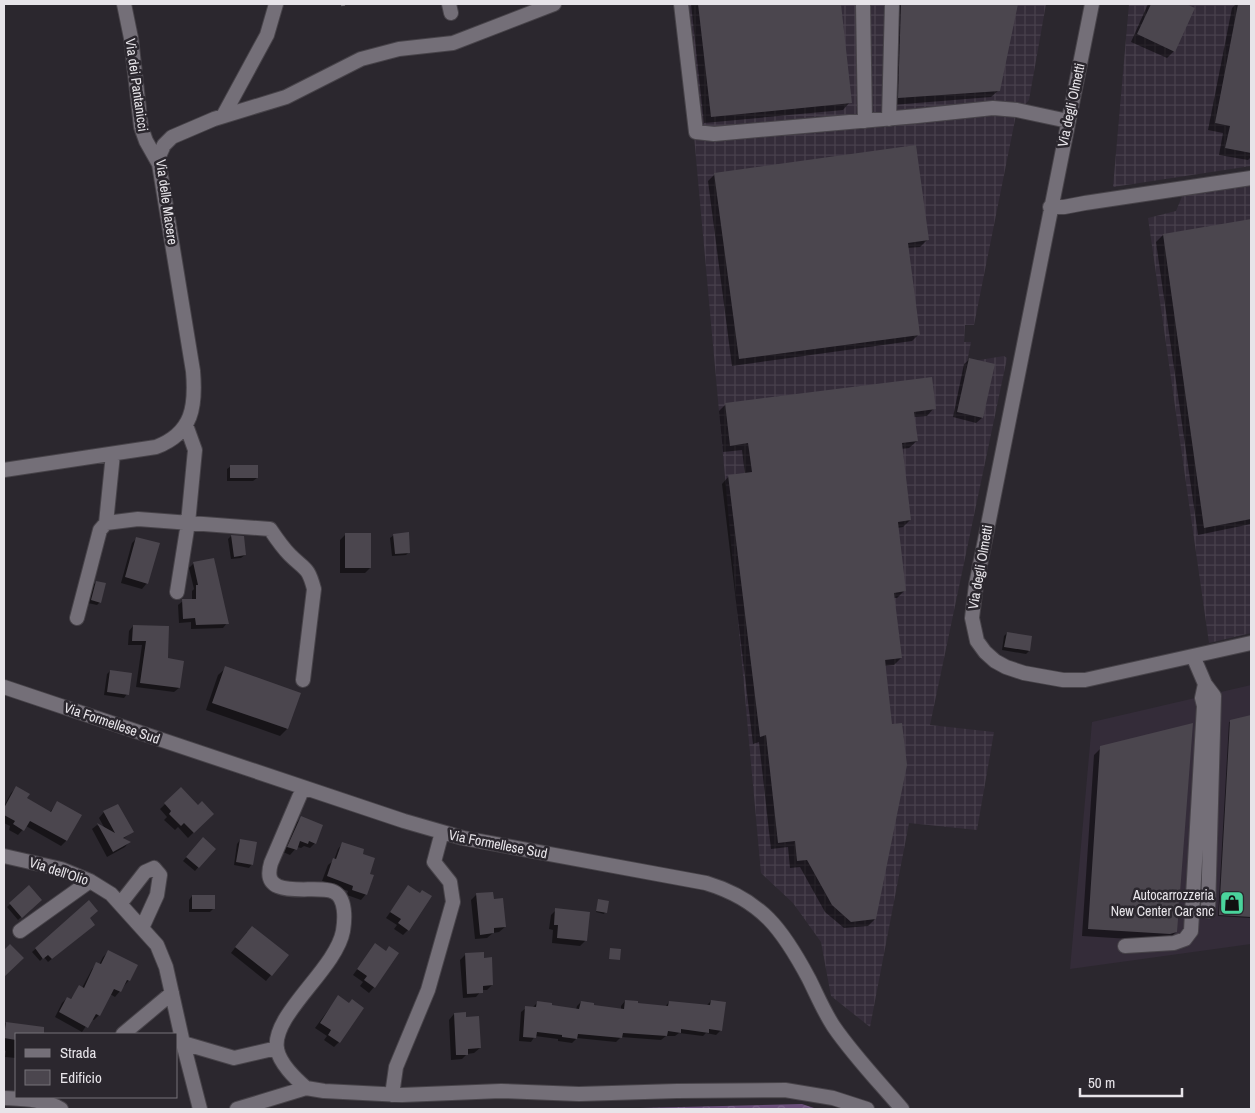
<svg xmlns="http://www.w3.org/2000/svg" width="1255" height="1113" font-family="'Archivo Narrow',sans-serif">
  <defs>
    <pattern id="industrial-grid" width="8" height="8" patternUnits="userSpaceOnUse" patternTransform="scale(1.25)"><rect width="8" height="8" fill="#342c39"/><path d="M0 4h8M4 0v8" fill="none" stroke="#48404c"/></pattern>
    <pattern id="forest-crowns" width="20" height="18" patternUnits="userSpaceOnUse" patternTransform="scale(1.25)"><rect width="20" height="18" fill="#6a4e7a"/><path d="M2 6a3 3 0 1 1 6 0M12 15a3 3 0 1 1 6 0" fill="none" stroke="#7f678d"/></pattern>
  </defs>
  <rect width="100%" height="100%" fill="#2b272e"/>
  <path fill="#342c39" d="M1251 685V944L1070 969 1092 722Z"/>
  <path fill="url(#industrial-grid)" d="M682 4H1046L1029 100 1016 115 974 325H965L964 342H971L967 362 1004 356 1007 358 930 725 994 732 977 830 909 823 870 1027 831 996 821 942 793 903 761 873Z
    M1129 4H1251V166L1113 187Z
    M1251 184V633L1209 643 1148 218 1176 211 1183 194Z"/>
  <path fill="url(#forest-crowns)" d="M802 1104 817 1109H637L640 1108Z"/>
  <path fill="#0007" d="M691 4H840L850 102 843 110 704 123Z
    M896 4H1017L999 90 991 97 892 105Z
    M1148 4H1187L1174 51 1167 58 1131 42Z
    M1236 4H1251V157L1248 160 1219 155 1223 133 1208 130 1232 8Z
    M715 174 927 240 920 247 907 248 919 334 912 341 732 366 708 181Z
    M1251 220V524L1198 535 1156 242 1163 235Z
    M970 359 982 418 976 423 953 417 964 364Z
    M726 404 934 408 927 416 914 417 917 441 909 448 901 449 910 520 903 527 897 528 904 591 897 598H894L901 658 894 665 884 666 875 919 868 926 844 928 825 912 800 867 790 868 788 847 771 849 759 742 753 744 722 484 729 476 745 475 742 450 723 452 719 411Z
    M231 466 257 478 253 481H227V469Z
    M345 535 370 568 365 573H340V540Z
    M394 535 409 552 406 555 392 556 390 538Z
    M231 536 245 555 241 558 231 559 228 539Z
    M137 538 147 583 142 589 121 583 132 543Z
    M194 563 227 623 223 628 191 629V622L179 623 178 605 183 601 192 600V591L194 589 189 568Z
    M96 582 100 602 97 605 88 603 93 585Z
    M133 626 166 660 179 688 174 692 136 687 142 645H128L129 631Z
    M1007 633 1029 651 1026 654 1002 650 1004 636Z
    M226 668 287 729 280 736 206 710 218 675Z
    M110 671 127 694 124 698 104 695 107 674Z
    M1251 716V918L1218 916 1229 722Z
    M1101 748 1176 932 1169 939 1162 941 1082 936 1094 755Z
    M16 788 26 799 50 812 57 803 80 815 66 841 61 846 26 826 18 835 9 830 10 826 4 823V806L11 793Z
    M181 789 198 807 212 814 188 838 178 827 175 830 164 820 167 817 160 809Z
    M104 812 132 832 123 839 129 842 125 847 107 857 92 829 97 825 105 829 99 818Z
    M301 818 315 843 310 848 304 846 301 848 297 847 290 855 283 852 296 823Z
    M240 840 252 864 249 868 234 865 237 844Z
    M200 842 214 849 195 871 183 861Z
    M343 843 361 854 368 875 366 894 361 900 347 895 348 891 322 881 328 865 334 860 338 849Z
    M29 887 40 900 18 920 7 907Z
    M408 887V930L403 935 394 929 397 925 386 918Z
    M476 895 493 900 505 927 499 932 493 933 487 938 475 939 471 900Z
    M192 896 214 908 210 912H189V900Z
    M599 900 605 912 604 914 596 912Z
    M88 902V919L90 928 48 962 44 957 40 961 32 952Z
    M556 910 586 940 580 946 552 943 553 930 549 929 551 915Z
    M247 932 287 955 266 981 231 953Z
    M375 945 374 987 369 993 360 986 363 982 353 975Z
    M108 952 129 980 115 997 110 994 99 1015 94 1020 91 1019 82 1032 55 1017 62 1003 67 998 70 1000 79 987 82 988 92 969 97 964 99 965 103 957Z
    M466 954 483 959 492 985 487 990H482L476 997 463 998 460 960Z
    M338 997 349 1004 339 1042 334 1047 324 1040 327 1036 315 1028Z
    M625 1001 637 1004 665 1007 669 1002 706 1006 711 1001 721 1030 716 1035 706 1033 703 1036 679 1033 675 1036H666L661 1040 621 1037 616 1042 577 1038 572 1043 558 1041V1039L535 1036 531 1042 519 1041 521 1012 526 1008 533 1007 537 1003 576 1010 577 1006 581 1002 593 1006 621 1009V1006Z
    M454 1014 465 1018 480 1048 474 1053 467 1054 462 1059 451 1060 449 1020Z
    M4 1023 26 1026 25 1034H16V1058L5 1057 6 1051 4 1050Z"/>
  <path fill="#4b464e" d="M698 4H841L852 103 711 117Z
    M901 4H1018L1000 91 898 98Z
    M1151 4H1186L1195 8 1175 52 1137 34Z
    M1238 4H1251V153L1225 148 1230 126 1215 123Z
    M916 145 929 240 908 243 920 335 739 359 714 173Z
    M1251 219V519L1204 528 1163 234Z
    M969 358 995 364 983 418 957 412Z
    M932 377 936 409 914 412 918 441 902 443 911 520 898 522 906 591 894 593 902 658 885 660 892 724 902 723 907 765 876 919 851 922 832 905 807 860 797 861 795 841 778 843 766 735 760 737 728 475 752 472 748 443 730 446 725 403Z
    M230 465H258V478H230Z
    M409 532 410 553 395 554 393 534Z
    M345 533H371V568H345Z
    M231 535 244 536 246 555 234 557Z
    M136 537 160 543 148 584 125 577Z
    M214 558 229 624 196 625 195 618 183 619 182 599H196V585H198L193 562Z
    M96 581 106 583 101 603 91 600Z
    M133 625 169 626 168 658 184 661 180 688 140 683 146 641H132Z
    M1007 632 1032 636 1030 651 1004 647Z
    M225 666 301 693 288 729 212 703Z
    M110 670 132 673 129 695 107 692Z
    M1251 715V917L1219 915 1230 720Z
    M1193 723 1177 932 1170 934 1088 929 1100 746Z
    M16 786 30 794 27 798 51 812 57 801 82 815 67 841 30 821 24 831 13 824 15 821 4 815V808Z
    M181 787 198 805 202 801 214 814 194 833 184 823 181 826 169 814 171 811 164 803Z
    M118 804 134 832 123 838 131 842 113 852 97 823 115 833 103 811Z
    M301 816 323 825 316 844 309 841 308 844 300 841 297 850 287 847Z
    M203 837 216 849 199 868 186 857Z
    M240 839 257 842 253 865 236 862Z
    M342 842 364 849 363 854 375 858 370 874 374 875 367 895 352 890 353 886 327 876 333 858 336 859Z
    M29 885 42 900 22 918 9 903Z
    M408 885 420 893 422 890 432 896 409 931 398 923 401 919 390 912Z
    M493 892 494 899 503 898 506 927 494 928V933L480 935 476 893Z
    M192 895H215V909H192Z
    M598 899 609 901 607 913 596 911Z
    M89 900 98 911 90 918 95 925 52 959 48 955 43 959 35 948Z
    M555 908 590 912 587 941 557 938 558 925H554Z
    M252 926 289 955 272 976 235 947Z
    M375 943 386 951 389 946 399 953 375 988 364 980 367 976 357 969Z
    M10 944 24 958 4 977V950Z
    M610 948 621 949 620 960 609 959Z
    M108 950 138 965 130 981 127 980 121 992 114 989 100 1016 96 1014 88 1028 59 1012 67 997 71 999 79 985 84 988 96 962 101 964Z
    M484 952V958L492 957 493 985 483 986V993L467 994 465 953Z
    M338 995 349 1003 352 999 364 1008 340 1043 328 1035 331 1030 320 1023Z
    M625 1000 638 1001V1003L668 1006 669 1001 710 1005 711 1000 726 1002 722 1031 709 1029V1033L681 1029V1033L668 1031 667 1036 623 1033 622 1038 578 1034 577 1039 562 1037V1035L537 1032 536 1038 523 1037 525 1006 536 1007 537 1001 552 1003V1005L579 1009 581 1001 594 1003V1005L624 1009Z
    M466 1012V1017L479 1016 481 1048 468 1049V1055H456L454 1013Z
    M6 1022 44 1027V1034H16V1040L4 1038Z"/>
  <g fill="none" stroke-linecap="round" stroke-linejoin="round">
    <defs>
      <path id="minor" d="M124 4 131 38 141 127 146 141 159 164
        M449 4 451 13
        M681 4 696 132 714 134 917 116 993 108 1017 110 1068 121
        M863 4 865 121
        M1092 4 976 585 972 618 977 641 985 652 995 661 1006 667 1024 673 1063 680H1085L1251 643
        M223 116 267 35 276 4
        M889 119 892 4
        M1050 207H1064L1085 203 1251 178
        M4 470 156 447C193 433 196 406 193 371L159 164V156L164 145 172 137 214 119 286 97 361 59 399 49 453 43 554 4
        M106 523 138 519 270 529C276 538 282 547 290 555 305 570 308 566 314 589L303 680
        M177 592 188 523 195 450 186 425
        M77 618 100 530 106 523 113 454
        M1205 684 1214 696 1208 911
        M4 687 404 821 463 838 706 883C762 900 783 930 809 979 817 995 824 1012 834 1027 854 1056 879 1082 902 1109
        M303 788 271 863C259 903 316 883 334 892 346 898 345 919 343 931 336 969 271 1015 277 1049 280 1064 295 1078 306 1088
        M4 856 61 869 90 881 111 894 157 945 166 967 183 1043 234 1058 277 1048
        M120 904 145 872 154 868 160 875 157 895 142 928
        M20 931 90 881
        M1125 946 1174 943 1185 939 1191 931 1204 706 1202 698 1205 684 1193 656
        M123 1034 172 993
        M183 1043 200 1109
        M392 1095 396 1067 428 990 453 902 450 882 434 862 442 832
        M4 1098C24 1099 43 1099 61 1109
        M237 1109 306 1088 324 1091 402 1095 501 1091 579 1094 677 1091 785 1090 833 1098 867 1109"/>
    </defs>
    <use href="#minor" stroke="#474349" stroke-width="16"/>
    <path stroke="#67646a" stroke-width="2.5" stroke-dasharray="4 4" stroke-linecap="butt" d="M341 5 348 4"/>
    <use href="#minor" stroke="#746f78" stroke-width="14"/>
  </g>
  <defs>
    <symbol id="shop-square" viewBox="-11 -11 22 22"><rect x="-9" y="-9" width="18" height="18" rx="4" fill="#4ad49c" stroke="#2b272e"/><path d="M-5-2.5h2.3a2.7 3.5 0 0 1 5.4 0H5L5.5 6h-11ZM-1.5-2.5h3a1.5 2.3 0 0 0-3 0Z" fill="#111"/></symbol>
  </defs>
  <g fill-rule="evenodd">
    <use href="#shop-square" x="1218" y="889" width="28" height="28"/>
  </g>
  <g text-anchor="middle" stroke-width="5" stroke-linejoin="round" paint-order="stroke">
    <g font-size="14" fill="#e7e4e9" stroke="#2b272e">
      <text transform="translate(137 85) rotate(82)" y="5">Via dei Pantanicci</text>
      <text transform="translate(1071 105) rotate(-78)" y="5">Via degli Olmetti</text>
      <text transform="translate(167 202) rotate(82)" y="5">Via delle Macere</text>
      <text transform="translate(980 567) rotate(-80)" y="5">Via degli Olmetti</text>
      <text transform="translate(112 723) rotate(19)" y="5">Via Formellese Sud</text>
      <text transform="translate(498 844) rotate(11)" y="5">Via Formellese Sud</text>
      <text transform="translate(59 871) rotate(18)" y="5">Via dell'Olio</text>
    </g>
    <g font-size="14" fill="#e7e4e9" stroke="#2b272e" text-anchor="end">
      <text x="1214" y="900">Autocarrozzeria<tspan x="1214" dy="16">New Center Car snc</tspan></text>
    </g>
  </g>
  <rect width="1255" height="1113" fill="none" stroke="#e7e4e9" stroke-width="10"/>
  <rect x="15" y="1033" width="162" height="65" fill="#2b272e" stroke="#767379"/>
  <rect x="25" y="1049" width="25" height="8" fill="#746f78" stroke="#767379"/>
  <text x="60" y="1058" font-size="15" fill="#e7e4e9">Strada</text>
  <rect x="25" y="1070" width="25" height="15" fill="#4b464e" stroke="#767379"/>
  <text x="60" y="1083" font-size="15" fill="#e7e4e9">Edificio</text>
  <path d="M1080 1088v8h102v-8" fill="none" stroke="#e7e4e9" stroke-width="2.5"/>
  <text x="1088" y="1088" font-size="15" fill="#e7e4e9" stroke="#2b272e" stroke-width="4" paint-order="stroke">50 m</text>
</svg>
